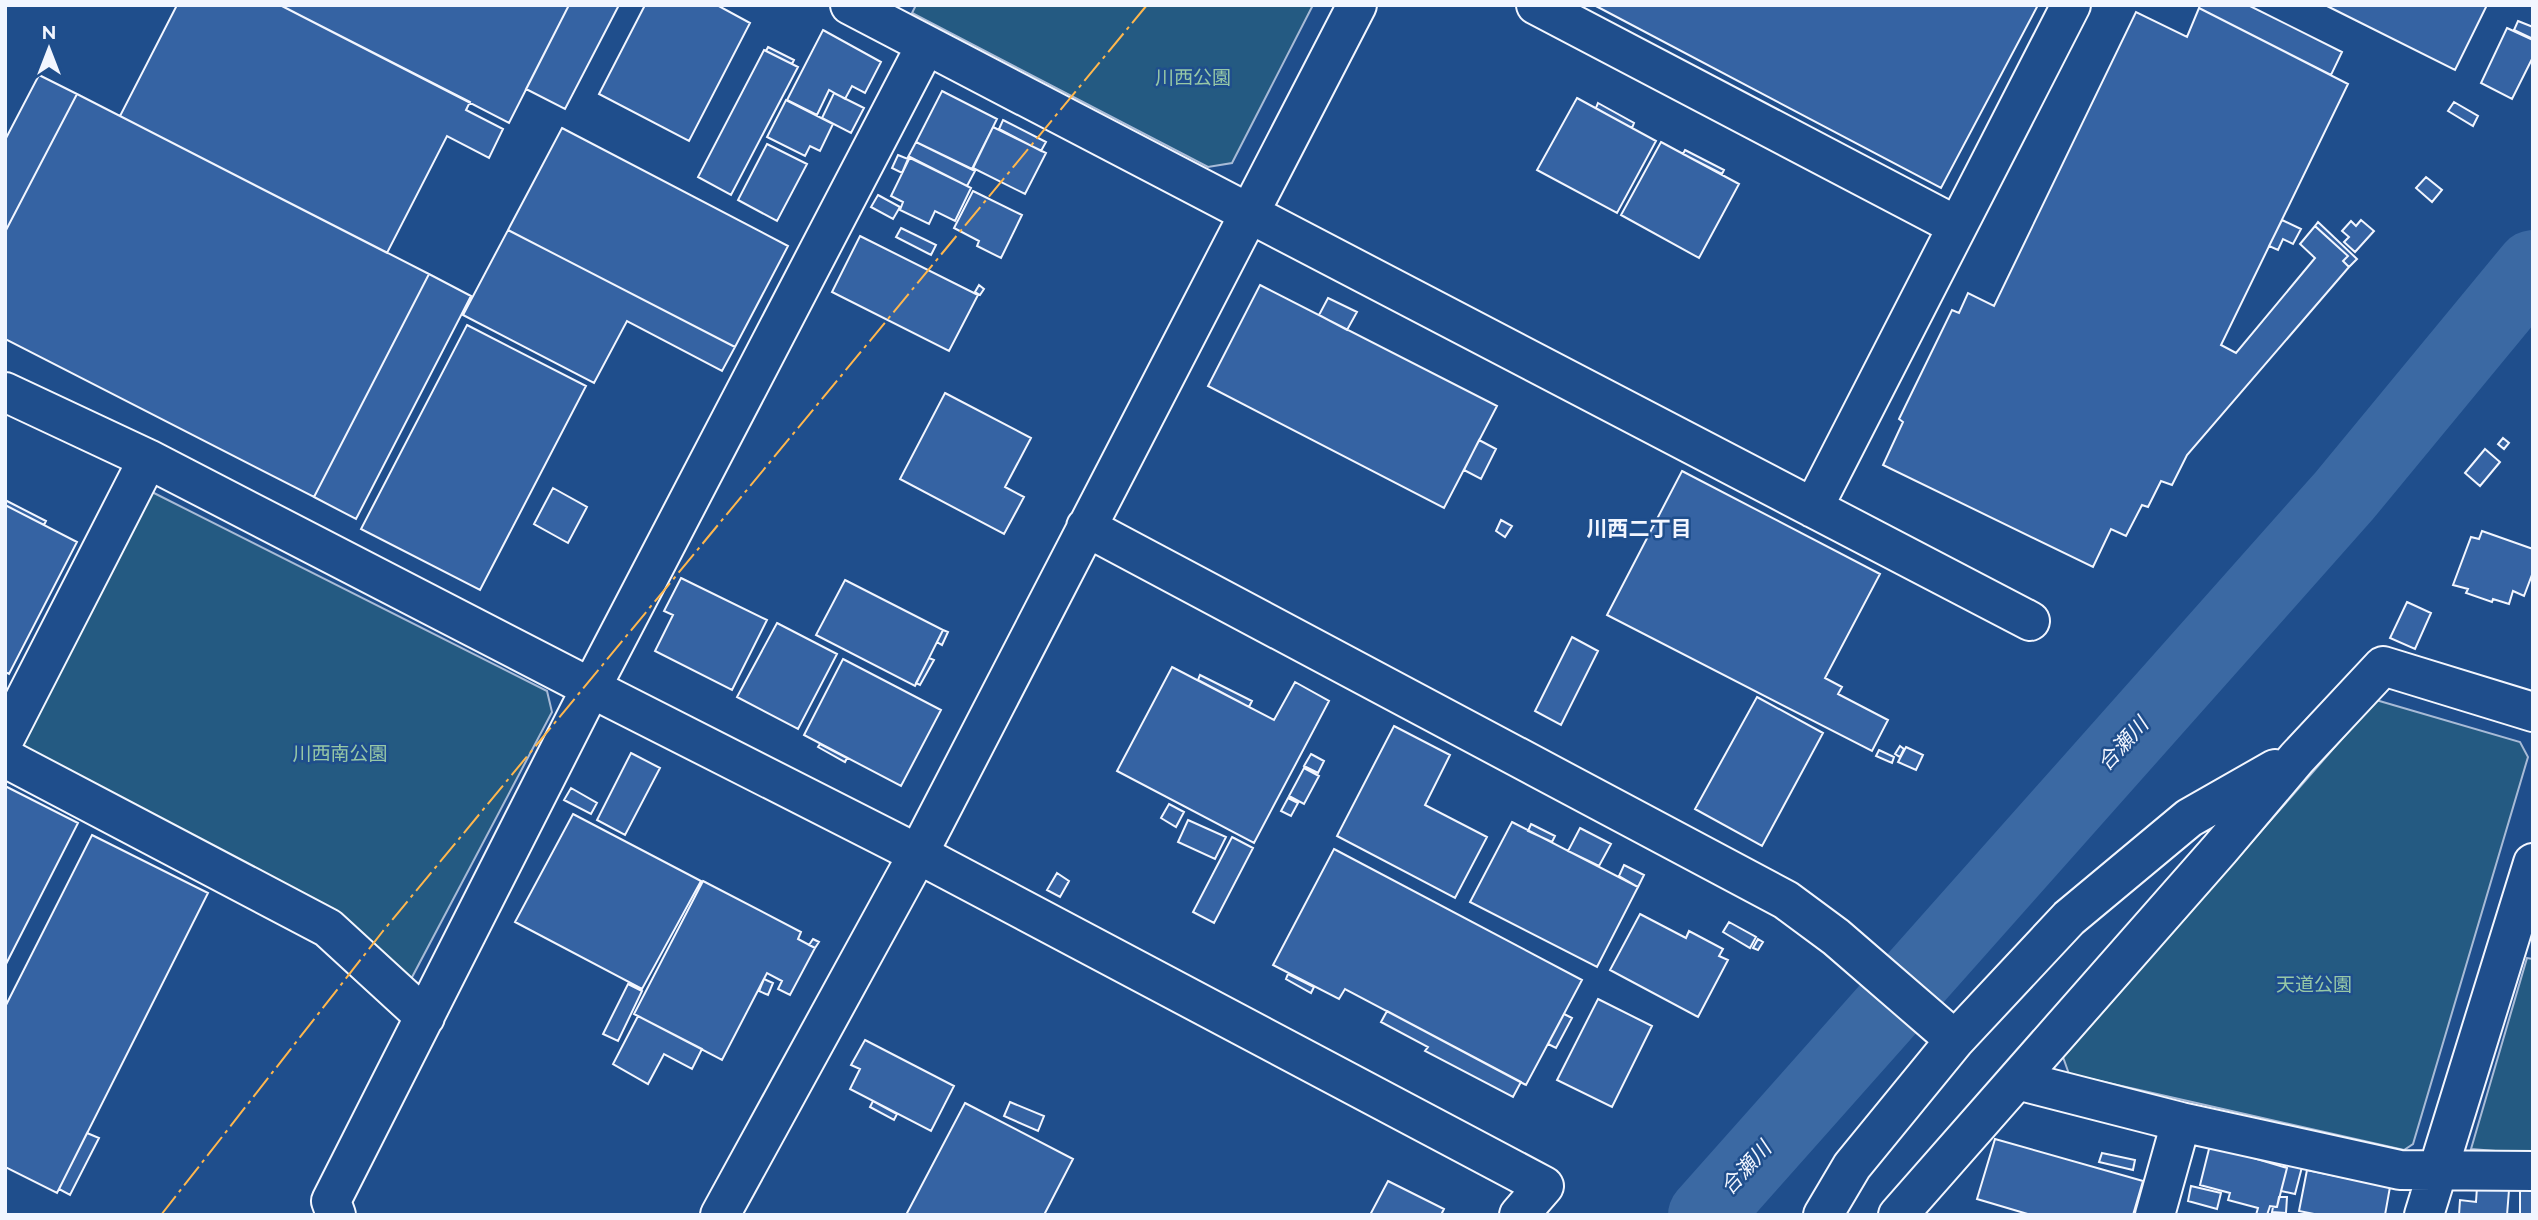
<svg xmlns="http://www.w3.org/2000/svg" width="2538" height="1220" font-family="Raleway,'Noto Sans JP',sans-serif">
  <rect width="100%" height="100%" fill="#1f4e8c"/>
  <path fill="#245a82" stroke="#a8bbd7" stroke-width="2" d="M916 5H1313L1232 163 1208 167 912 13Z
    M148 490 547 691 552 712 410 981 25 757 18 739Z
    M2376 700 2520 742 2528 757 2413 1144 2404 1150 2069 1074 2063 1057Z
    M2527 958 2533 959V1154L2471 1149Z"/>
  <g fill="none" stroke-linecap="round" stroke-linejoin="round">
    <path stroke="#3b69a3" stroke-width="74" d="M1705 1215 2344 496 2533 267"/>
  </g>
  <path fill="#3563a3" stroke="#f2f6ff" stroke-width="2" d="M177 5H280L470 102 466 110 503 129 489 158 447 136 387 253 120 116Z
    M280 5H569L509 123Z
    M569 5H619L565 109 526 89Z
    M645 5H717L750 23 689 141 599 94Z
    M1594 5H2038L1941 188Z
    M2201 5H2248L2342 52 2331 75 2199 8Z
    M2325 5H2487L2455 70Z
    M2199 8 2348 84 2221 345 2236 353 2315 258 2300 244 2315 226 2348 256 2343 261 2349 267 2187 455 2172 485 2161 481 2148 507 2142 505 2126 536 2111 529 2093 567 1883 465 1903 422 1899 419 1952 310 1959 313 1968 293 1994 306 2136 12 2187 37Z
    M2518 21 2533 27V39L2514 30Z
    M2507 28 2533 40V57L2512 99 2481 83Z
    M823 30 881 62 865 93 852 86 845 99 829 90 817 115 787 100Z
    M768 47 794 60 792 64 766 51Z
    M764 50 798 67 731 195 698 177Z
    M39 75 77 94 5 232V140Z
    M942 91 997 119 972 169 916 142Z
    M834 93 864 108 851 133 822 118Z
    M77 94 429 274 314 497 5 339V232Z
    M1577 98 1656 141 1617 213 1537 170Z
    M786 100 833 124 820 151 810 146 805 156 767 137Z
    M2454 102 2478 116 2473 126 2448 111Z
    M1598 103 1634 123 1632 128 1596 108Z
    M1003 120 1046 142 1041 151 999 129Z
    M993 127 1046 153 1025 194 973 168Z
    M562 128 788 246 735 347 508 230Z
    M916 142 975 171 967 186 908 157Z
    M1661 142 1739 184 1699 258 1621 215Z
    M767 144 807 164 777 221 738 200Z
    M1685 150 1724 170 1722 174 1683 154Z
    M898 155 908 159 902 173 892 168Z
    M910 157 971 188 955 221 935 211 929 224 900 210 903 202 891 196Z
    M2426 177 2442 190 2432 202 2416 188Z
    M973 191 1022 215 1001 258 977 246 979 241 954 228Z
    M878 195 900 207 893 219 871 207Z
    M2282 220 2301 229 2293 244 2283 239 2278 250 2269 246Z
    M2361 220 2374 231 2355 252 2344 242 2349 237 2342 231 2351 221 2356 226Z
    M2318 222 2357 259 2349 267 2343 261 2348 256 2315 226Z
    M901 228 936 245 931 255 896 237Z
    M508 230 735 347 722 371 627 321 594 383 463 315Z
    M860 236 978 295 949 351 832 292Z
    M429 274 471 296 356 519 314 497Z
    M979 285 984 289 980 295 975 292Z
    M1260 285 1497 406 1444 508 1208 386Z
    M1328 298 1357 312 1347 330 1319 315Z
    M467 325 586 386 480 590 361 529Z
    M945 393 1031 438 1005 487 1024 497 1004 534 900 479Z
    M2503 438 2509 443 2504 449 2498 444Z
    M1479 440 1496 449 1481 479 1464 470Z
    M2485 449 2500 462 2480 486 2465 473Z
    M1682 471 1880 574 1825 678 1842 687 1838 694 1888 720 1872 751 1607 615Z
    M553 488 587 507 568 543 534 524Z
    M5 500 46 521 44 525 5 505Z
    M5 505 77 542 9 674 5 672Z
    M1501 520 1512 526 1505 537 1496 531Z
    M2482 531 2533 549V572L2524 596 2513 591 2509 604 2493 599 2492 602 2466 593 2468 589 2453 585 2471 537 2479 539Z
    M681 578 767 620 732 690 655 651 673 615 664 611Z
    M845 580 943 630 915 686 816 635Z
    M2407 602 2431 613 2415 649 2390 638Z
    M777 623 837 654 798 729 737 697Z
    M943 630 948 632 942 645 937 642Z
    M1572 637 1598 651 1561 725 1535 711Z
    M929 658 934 660 920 685 916 683Z
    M843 659 941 710 901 786 804 735Z
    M1172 667 1274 720 1295 682 1329 701 1254 843 1117 771Z
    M1200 675 1252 701 1249 707 1198 680Z
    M1757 697 1823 733 1762 846 1695 809Z
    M1394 726 1450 755 1425 805 1487 837 1455 898 1337 836Z
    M820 744 847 758 845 762 818 747Z
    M1900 746 1904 749 1900 757 1895 754Z
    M1906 747 1923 755 1916 770 1898 762Z
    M1879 750 1894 757 1892 763 1876 756Z
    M631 753 660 768 625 835 597 820Z
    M1311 754 1324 761 1318 773 1304 766Z
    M1304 768 1319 776 1304 804 1289 796Z
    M5 786 78 823 5 966Z
    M571 788 597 803 591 814 564 800Z
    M1288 798 1298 803 1291 816 1281 811Z
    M1169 804 1184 812 1176 827 1161 818Z
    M573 814 701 881 642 989 515 922Z
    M1188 820 1226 837 1215 859 1178 842Z
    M1512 822 1638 887 1597 967 1470 902Z
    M1531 824 1555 836 1552 842 1528 831Z
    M1580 828 1611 844 1599 866 1568 851Z
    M92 835 208 893 57 1193 5 1167V1007Z
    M1232 837 1253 848 1214 923 1193 912Z
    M1334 849 1582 980 1526 1085 1345 989 1339 999 1273 965Z
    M1624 865 1644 875 1638 887 1619 876Z
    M1057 873 1069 881 1060 897 1047 890Z
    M703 881 801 932 798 939 815 948 790 995 778 989 782 981 767 973 722 1060 634 1014Z
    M1640 914 1686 938 1689 931 1723 949 1719 956 1728 960 1698 1017 1610 970Z
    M1729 922 1756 937 1750 948 1723 932Z
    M813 939 819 942 815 948 809 945Z
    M1758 939 1763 942 1758 950 1753 948Z
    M1288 974 1314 987 1311 993 1286 979Z
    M764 979 773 983 768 995 759 991Z
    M628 984 642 991 618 1041 603 1034Z
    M1598 999 1652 1026 1612 1107 1557 1080Z
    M1387 1011 1521 1082 1513 1097 1425 1051 1428 1047 1381 1022Z
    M1564 1014 1572 1018 1556 1048 1548 1044Z
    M638 1016 702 1049 692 1069 664 1054 648 1084 613 1064Z
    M865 1040 954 1086 931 1131 850 1089 860 1069 851 1065Z
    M873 1101 897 1114 894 1120 870 1107Z
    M1010 1102 1044 1116 1038 1131 1004 1116Z
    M965 1103 1073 1159 1044 1215H906Z
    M87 1133 99 1138 70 1195 59 1189Z
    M1995 1139 2143 1181 2133 1215H2031L1977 1199Z
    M2210 1145 2287 1168 2277 1207 2270 1206 2267 1215H2256L2258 1208 2228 1200 2230 1193 2200 1185Z
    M2102 1153 2135 1160 2133 1170 2099 1162Z
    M2286 1163 2302 1167 2295 1194 2281 1191 2287 1168 2285 1167Z
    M2307 1170 2390 1187 2385 1215H2319L2299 1211Z
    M1388 1181 1444 1209 1441 1215H1370Z
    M2191 1186 2221 1193 2217 1209 2188 1201Z
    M2477 1187 2509 1190 2507 1215H2459L2460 1200 2476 1202Z
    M2520 1188H2533V1215H2520Z
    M2279 1197H2287L2286 1213 2272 1212 2273 1207H2277Z"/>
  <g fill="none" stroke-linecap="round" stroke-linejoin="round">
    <defs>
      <path id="minor" d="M850 5 2030 621
        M1536 5 1957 226
        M5 392 148 459 591 688 918 854 1544 1186 1519 1215
        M1813 508 2071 5
        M1086 527 1786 900 1836 937 1955 1040
        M5 738 148 459
        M5 758 328 928 425 1017
        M2017 1080 2181 1122 2400 1170 2533 1171
        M336 1215 331 1201 591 688 926 45
        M720 1215 918 854 1357 5
        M1823 1215 1852 1166 1955 1040 2069 918 2189 818 2275 769
        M1898 1215 2220 849 2297 758 2383 666 2533 712
        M2155 1215 2181 1122
        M2424 1215 2533 863"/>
    </defs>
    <use href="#minor" stroke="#f2f6ff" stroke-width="42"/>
    <use href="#minor" stroke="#1f4e8c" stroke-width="38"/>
    <path stroke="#ffb74d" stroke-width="2" stroke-dasharray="24 5 3.5 5" stroke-linecap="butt" d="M161 1215 383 931 1147 5"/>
  </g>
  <g text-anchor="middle" stroke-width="5" stroke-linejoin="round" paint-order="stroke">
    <g font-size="19" fill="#97c8a6" stroke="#1f4e8c">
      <text x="1193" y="84">川西公園</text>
      <text x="340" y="760">川西南公園</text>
      <text x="2314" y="991">天道公園</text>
    </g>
    <g font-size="21" font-weight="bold" fill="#f2f6ff" stroke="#1f4e8c">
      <text x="1639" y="536">川西二丁目</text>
    </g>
    <g font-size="21" font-style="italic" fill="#f2f6ff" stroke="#1f4e8c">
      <text transform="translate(2123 744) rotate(-48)" y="7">合瀬川</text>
      <text transform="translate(1746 1168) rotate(-48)" y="7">合瀬川</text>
    </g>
  </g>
  <rect width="2538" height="1220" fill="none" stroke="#f2f6ff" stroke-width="14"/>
  <g transform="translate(49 49)" stroke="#1f4e8c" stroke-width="5" paint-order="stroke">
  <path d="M0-5L12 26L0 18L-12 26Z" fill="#f2f6ff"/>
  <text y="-10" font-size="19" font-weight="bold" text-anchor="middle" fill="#f2f6ff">N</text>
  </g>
</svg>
